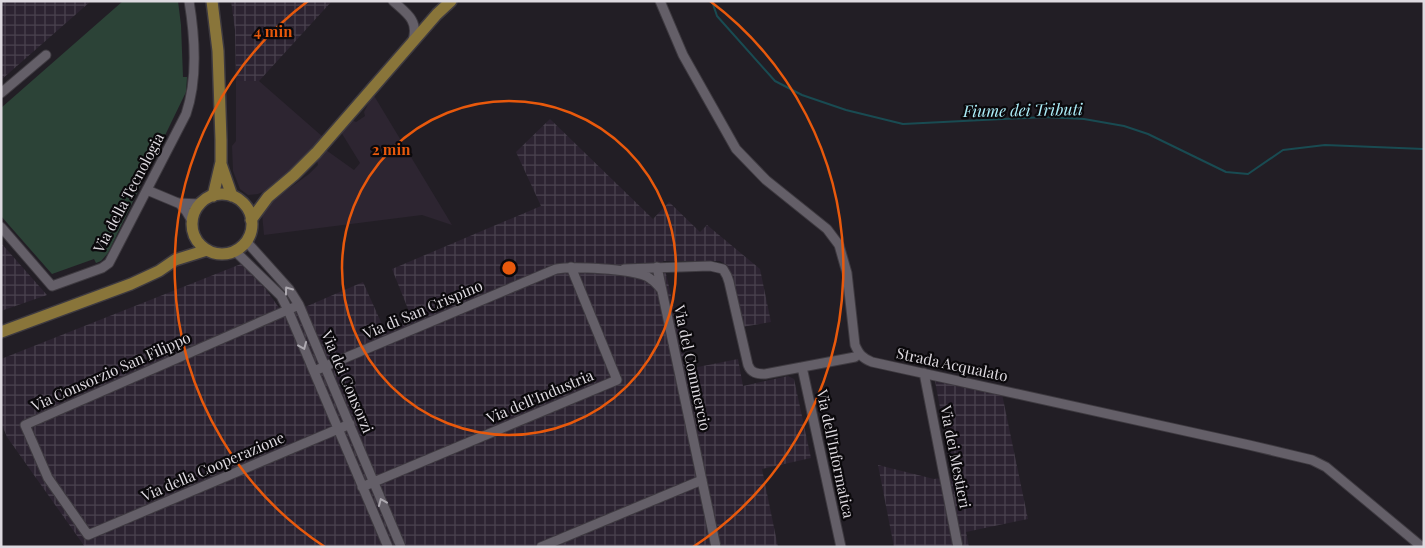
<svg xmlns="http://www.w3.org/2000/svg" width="1425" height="548" font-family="'Playfair Display',serif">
  <defs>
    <pattern id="industrial-grid" width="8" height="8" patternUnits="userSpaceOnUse" patternTransform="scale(1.25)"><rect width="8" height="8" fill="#2c2331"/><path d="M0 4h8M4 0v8" fill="none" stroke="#4a424f"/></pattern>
  </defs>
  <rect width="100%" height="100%" fill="#221e25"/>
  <path fill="#2d2531" d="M236 81H259L323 137 288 174 269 189 258 194 248 195 240 189 233 171 232 146 236 141Z
    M373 94 452 225 422 215 264 235 262 213 272 201 309 174 318 165 317 161 326 150 354 170 360 163 341 132 352 120 356 122 365 116 364 112Z"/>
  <path fill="url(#industrial-grid)" d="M1 1H91L1 80Z
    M231 1H332L259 81H236L235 30Z
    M550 119 653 219 669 202 700 232 707 225 760 269 771 322 742 327 728 266 720 261H663L688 369 738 359 743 386 788 376 794 379 811 458 762 469 778 547H85L7 437 1 423V359L241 264 265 288 280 309 301 300 305 307 363 282 385 331 412 319 392 269 541 206 516 152Z
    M1 243 47 295 1 311Z
    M935 381 1002 394 1028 519 966 532 969 547H894L878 465 934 479 953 476Z"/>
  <path fill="#2c4337" d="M123 1H178L181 25 183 77H187L186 92 108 253 101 261 96 263 94 259 52 274 1 216V108Z"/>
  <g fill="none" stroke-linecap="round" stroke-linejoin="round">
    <path stroke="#194b52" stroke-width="2" d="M712 1 717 16 775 81 802 95 846 110 903 124 1045 117 1084 119 1124 126 1148 134 1226 172 1248 174 1283 150 1325 145 1424 149"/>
    <defs>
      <path id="minor" d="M393 1C406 13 419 20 413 40
        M660 1 683 55 736 149 766 180 827 229 839 245 847 273 855 345C859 354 862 358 872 362L1249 445 1312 460 1326 467 1422 547
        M1 93 46 55
        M147 190 178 203 200 204
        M179 203 186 211 192 221
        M1 227 52 286 102 268 109 263 186 114C198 79 195 37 189 1
        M246 241 289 289 299 305 401 547
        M235 251 281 296 288 310 388 547
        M657 267 716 547
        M624 269 710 266 723 269 727 276 729 282 748 365C751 373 757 374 765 374L855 357 859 354
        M299 305 25 425 48 478 88 535 350 424
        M802 367 841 547
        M314 371 556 269C574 266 629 269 646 276 652 279 657 284 661 289
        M924 373 958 547
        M362 487 617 380 571 267
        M541 547 702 480"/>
      <path id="major" d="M212 1 218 51 221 140V162L213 196
        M221 164 232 196
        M192 224a30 30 0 1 1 60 0a30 30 0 1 1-60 0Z
        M251 220 268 197 294 175 316 153 437 14 451 1
        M1 332 131 284 159 271 175 260 207 250"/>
    </defs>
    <use href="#minor" stroke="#3e3a40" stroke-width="11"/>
    <use href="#major" stroke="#3e3a40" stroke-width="14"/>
    <use href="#minor" stroke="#645f68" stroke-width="9"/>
    <use href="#major" stroke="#89753a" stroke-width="11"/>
  </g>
  <defs><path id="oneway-chevron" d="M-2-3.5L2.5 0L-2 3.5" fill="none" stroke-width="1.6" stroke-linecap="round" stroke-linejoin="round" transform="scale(1.25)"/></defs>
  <g stroke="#ada9b0">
    <use href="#oneway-chevron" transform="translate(288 290) rotate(-126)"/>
    <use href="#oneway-chevron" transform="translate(303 346) rotate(67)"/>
    <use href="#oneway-chevron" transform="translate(382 502) rotate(-113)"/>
  </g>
  <g fill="none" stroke="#e8590c" stroke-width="2.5">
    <circle cx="509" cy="268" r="167"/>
    <path d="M325 547A334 334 0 0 1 308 1M710 1A334 334 0 0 1 693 547"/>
  </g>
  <g text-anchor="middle" stroke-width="4.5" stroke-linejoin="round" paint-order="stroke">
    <g font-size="15" fill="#dedae0" stroke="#0b090c">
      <text transform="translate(129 193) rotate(-62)" y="5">Via della Tecnologia</text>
      <text transform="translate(423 310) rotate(-23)" y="5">Via di San Crispino</text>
      <text transform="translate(952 365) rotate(12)" y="5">Strada Acqualato</text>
      <text transform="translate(692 368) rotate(78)" y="5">Via del Commercio</text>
      <text transform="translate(111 372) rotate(-24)" y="5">Via Consorzio San Filippo</text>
      <text transform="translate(347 382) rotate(67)" y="5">Via dei Consorzi</text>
      <text transform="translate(540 397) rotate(-23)" y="5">Via dell'Industria</text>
      <text transform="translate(835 454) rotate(78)" y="5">Via dell'Informatica</text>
      <text transform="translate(955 457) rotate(79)" y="5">Via dei Mestieri</text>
      <text transform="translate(213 467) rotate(-23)" y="5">Via della Cooperazione</text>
    </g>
    <g font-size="16" font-style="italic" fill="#aef0fb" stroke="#0b090c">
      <text transform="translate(1023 110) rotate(-1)" y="6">Fiume dei Tributi</text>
    </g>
  </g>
  <circle cx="509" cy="268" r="8" fill="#e8590c" stroke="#0b090c" stroke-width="2.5"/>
  <g font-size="15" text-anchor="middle" font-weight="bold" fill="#e8590c" stroke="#0b090c" stroke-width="4.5" stroke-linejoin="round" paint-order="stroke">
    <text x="273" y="37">4 min</text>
    <text x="391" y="155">2 min</text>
  </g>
  <rect width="1425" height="548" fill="none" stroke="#dedae0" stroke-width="5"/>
</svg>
